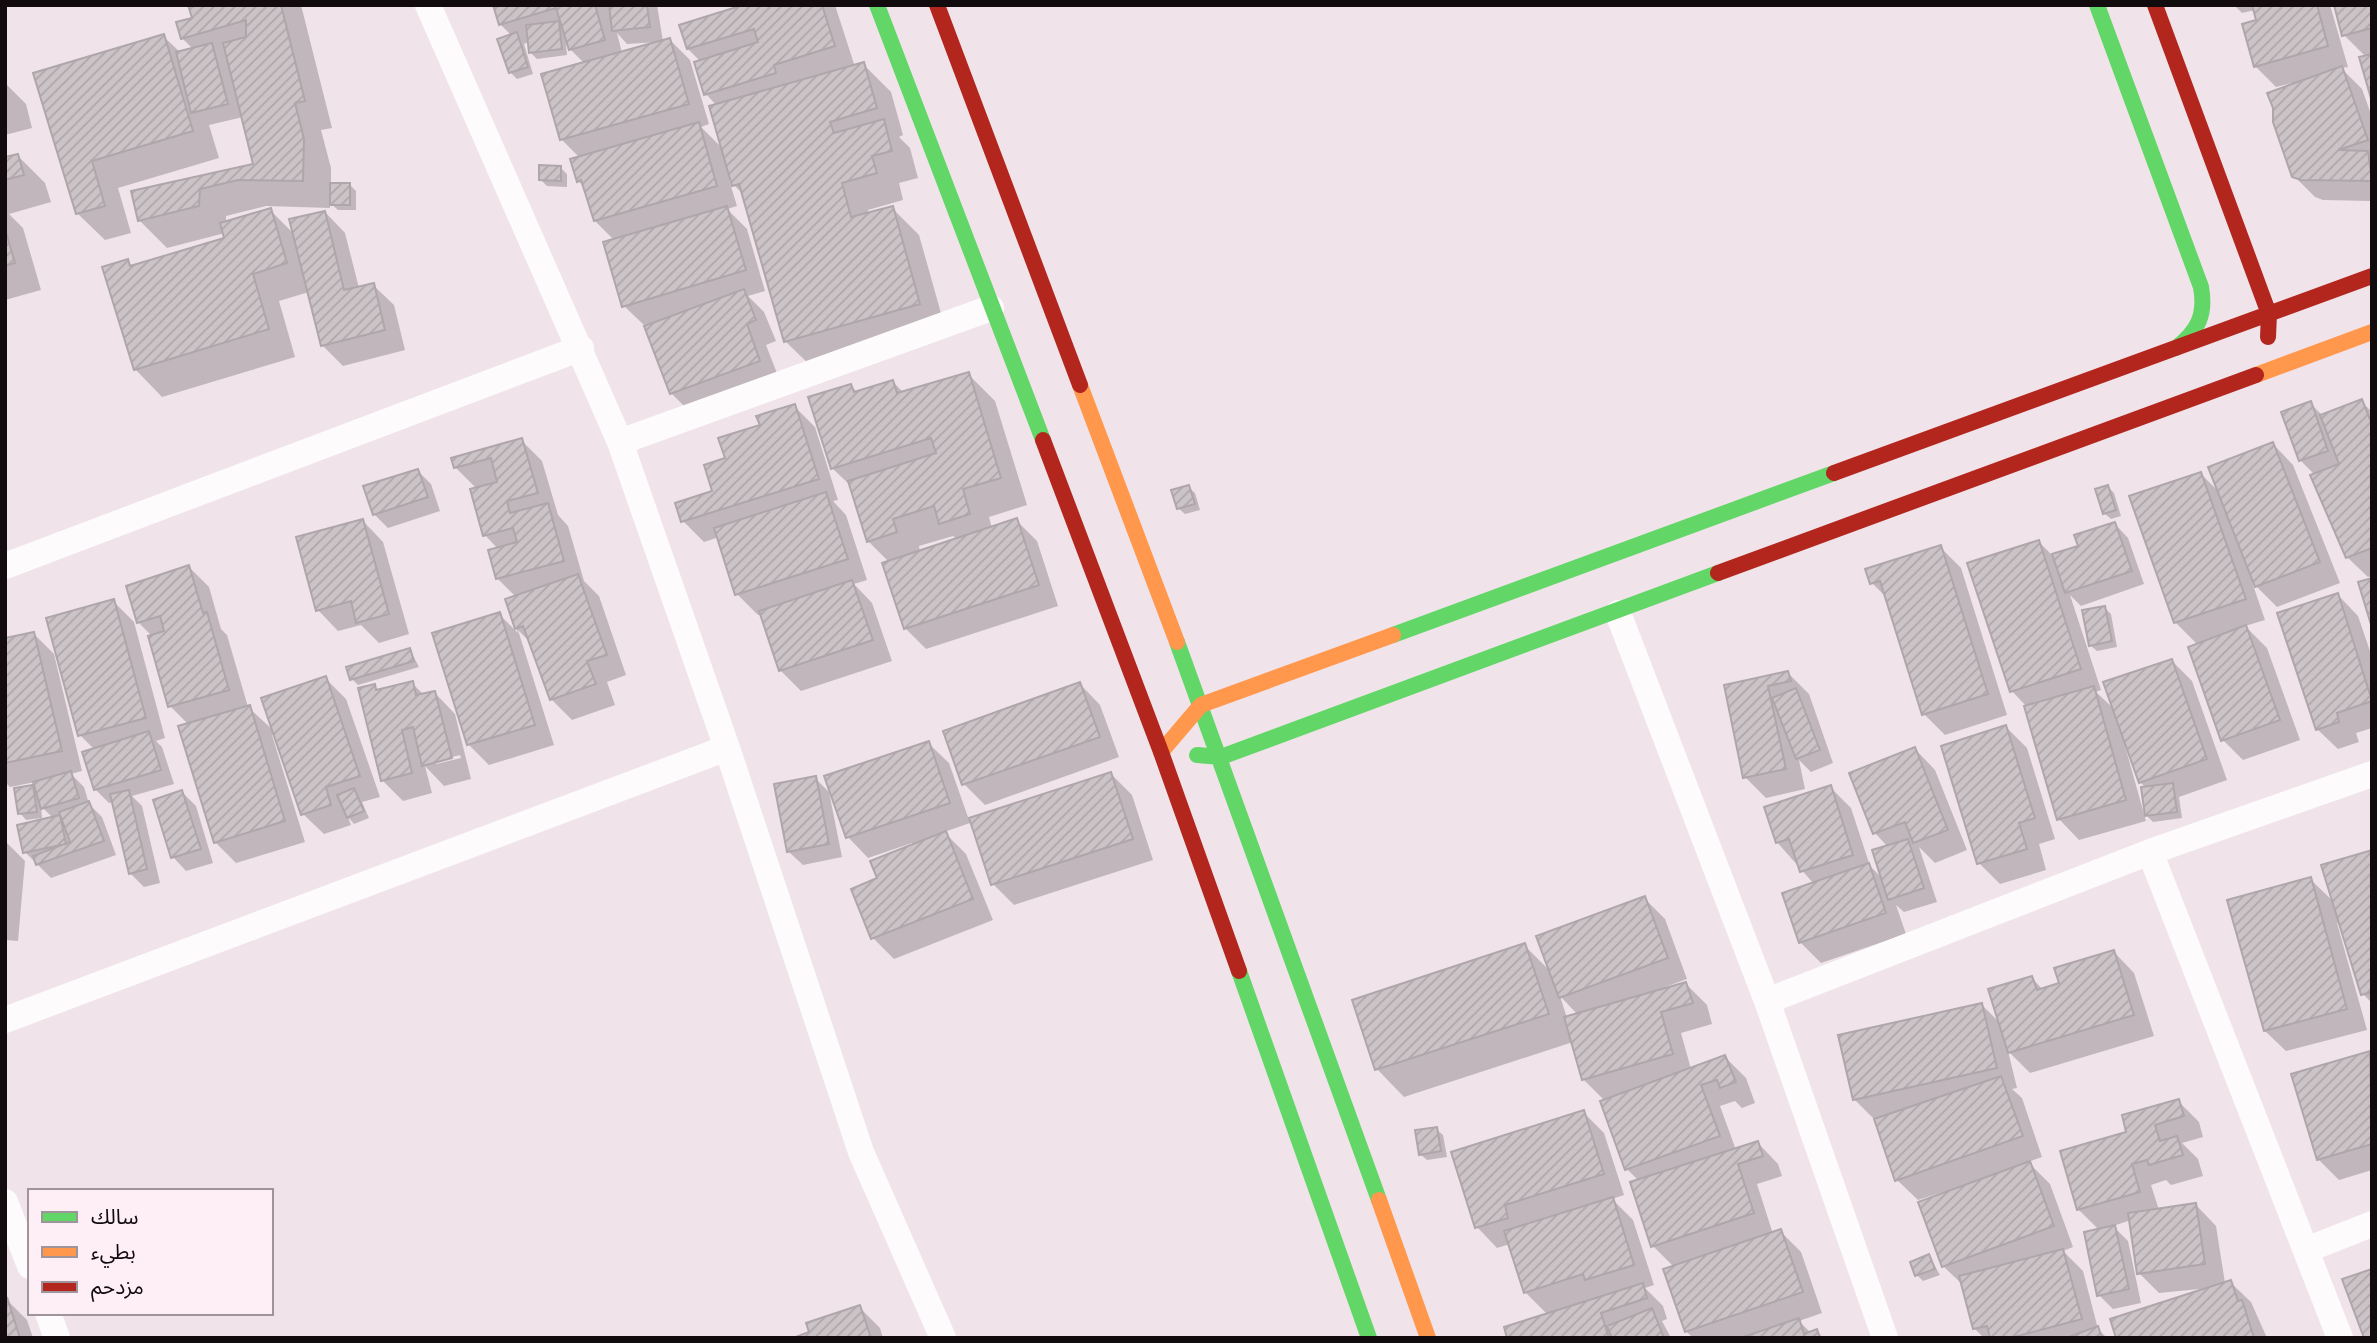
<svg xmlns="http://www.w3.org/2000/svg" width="2377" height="1343" font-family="Manrope,'Noto Sans Arabic',sans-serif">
  <defs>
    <pattern id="building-hatch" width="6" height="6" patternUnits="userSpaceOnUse" patternTransform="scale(1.75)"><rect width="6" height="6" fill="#ccc3c7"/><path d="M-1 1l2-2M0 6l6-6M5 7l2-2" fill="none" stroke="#aea6aa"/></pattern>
  </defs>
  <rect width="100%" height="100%" fill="#f0e4ea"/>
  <path fill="#0003" fill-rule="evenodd" d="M190 5H301L332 128 321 130 331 168V184H349L356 191V210H338L330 203V208L266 206 226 216V223L270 210 295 235 325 212 345 233 359 288 373 285 394 305 405 350 343 366 322 345 309 292 279 301 295 357 162 397 135 369 128 261 133 267 227 239 225 233 167 248 140 221 133 192 256 165 243 117 209 125 219 158 118 188 131 233 105 240 77 213 35 75 163 36 181 53 194 50 182 38 194 19Z
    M495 5H657L663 41 669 39 690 60 709 124 701 127 724 150 717 106 706 94 701 62 688 49 749 5H835L855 67 863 64 891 92 903 135 899 137 910 148 918 178 899 183 903 200 868 210 869 214 892 208 919 235 946 331 813 368 785 341 743 194 729 180 737 206 727 209 747 229 765 291 748 296 764 312 776 341 766 345 780 381 692 414 671 393 645 326 624 306 615 241 595 221 586 188 578 181 580 158 562 140 584 63 566 45 567 55 537 59 530 52 529 42 524 44 533 74 517 79 510 72 512 36 500 24ZM617 33 627 44 659 42 622 53Z
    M2234 5H2330L2348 67 2341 68 2362 89 2372 117V201L2323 200 2315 197 2294 176 2292 83 2276 87 2255 66 2258 21 2255 10 2242 13Z
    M2372 5V95L2366 57 2344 35Z
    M5 83 26 104 32 128 5 135Z
    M18 156 45 183 51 202 9 214 23 228 41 290 5 300V159Z
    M561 168 567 174V187L547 186 541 180Z
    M968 374 995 401 1027 505 989 517 992 528 1016 520 1037 541 1058 606 926 649 905 628 889 562 868 541 852 487 832 468 851 386 858 393 893 382 904 393ZM953 536 957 539 920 552 919 546Z
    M2362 402 2372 412V576L2368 577 2347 557 2315 475 2300 460 2310 403 2323 416Z
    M794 406 815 427 838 500 833 501 846 515 867 580 854 584 872 603 892 661 801 691 780 670 761 614 758 615 737 594 719 537 704 542 683 521 714 492 727 459 762 426Z
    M521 440 542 461 558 515 568 526 584 581 599 596 626 675 607 682 615 705 572 720 551 699 531 643 518 630 554 745 489 765 468 744 499 614 518 633 507 600 516 597 498 579 490 551 498 549 485 535 477 489 455 467Z
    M2273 444 2293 465 2340 583 2277 607 2252 582 2265 620 2245 626 2267 648 2300 740 2243 760 2223 740 2198 645 2175 622 2201 474 2220 493Z
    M418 471 431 484 440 511 388 528 374 514Z
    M1188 487 1195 493 1200 510 1185 514 1178 508Z
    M2108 487 2114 493 2121 516 2111 519 2104 513Z
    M363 521 383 542 409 634 379 643 361 625 338 631 318 610Z
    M2115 524 2128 538 2144 584 2081 606 2070 595 2101 690 2096 692 2115 710 2172 661 2192 681 2227 780 2179 797 2182 818 2153 822 2145 814 2146 788 2140 782 2127 746H2125L2146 821 2079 840 2059 819 2026 706 2012 691 2039 542 2053 556 2080 547Z
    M1940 547 1961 568 2007 715 1945 735 1924 714 1888 599 1872 583Z
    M189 567 209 587 221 629 227 635 248 707 275 732 325 678 346 699 380 797 362 802 369 818 354 824 348 817 351 825 324 834 303 814 276 734 272 735 305 842 236 863 215 842 189 725 170 706 152 636 138 622Z
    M2338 595 2358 616 2372 657V728L2356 733 2359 742 2338 749 2317 729Z
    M113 601 134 622 165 738 156 741 162 747 174 784 132 796 142 806 160 883 144 887 130 873 114 802 109 803 95 789 94 749 80 735Z
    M2105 608 2111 614 2117 647 2097 651 2090 645Z
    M34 634 54 654 82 771 71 774 84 787 89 804 102 817 116 855 51 878 25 852 53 818 41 806 42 818 26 820 20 813 32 787 38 793 35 782 10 787 5 782V640Z
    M410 650 419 667 358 685 352 679Z
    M1788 673 1809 694 1833 763 1811 772 1799 760 1805 789 1766 798 1745 777 1726 687Z
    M412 683 424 695 435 693 455 714 471 779 444 786 425 766 432 793 403 801 382 780 374 686 379 691ZM460 755 461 758 436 764V761Z
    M1080 684 1100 705 1119 757 985 805 964 784Z
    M2006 727 2027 748 2055 839 2039 844 2046 870 2000 884 1979 863Z
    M928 743 949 763 969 820 1111 774 1132 795 1153 860 1014 905 993 884 973 822 944 832 966 854 993 920 894 959 873 938 880 879 913 846 912 843 868 858 848 837Z
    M1915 749 1935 770 1967 850 1935 863 1919 847 1937 902 1904 912 1896 905 1906 934 1821 963 1800 942 1814 884 1777 842 1830 787 1851 808 1870 866 1884 880 1888 847 1875 833Z
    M815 778 829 792 842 857 803 865 789 852Z
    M182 792 196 806 213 863 186 871 173 857Z
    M5 841 25 861 18 941 5 940Z
    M2372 852V1003L2363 994 2341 923H2337L2367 1030 2286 1051 2265 1031 2310 879 2335 903Z
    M1644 898 1665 919 1687 979 1665 987 1666 990 1686 984 1707 1005 1712 1024 1681 1033 1691 1069 1725 1057 1746 1078 1755 1103 1742 1108 1735 1101 1720 1106 1736 1150 1758 1143 1778 1164 1782 1176 1757 1184 1773 1234 1780 1231 1801 1252 1822 1313 1799 1321 1811 1333 1817 1331 1823 1338H1693L1686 1331 1674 1267 1653 1246 1639 1181 1627 1169 1605 1101 1583 1079 1573 1042 1404 1097 1377 1069 1524 945 1551 972ZM1560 996 1578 1015 1567 1018Z
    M2114 952 2134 973 2154 1036 2030 1073 2008 1051 2017 1088 2012 1089 2022 1098 2042 1157 2028 1162 2050 1184 2073 1247 2063 1251 2083 1271 2098 1329 2107 1338H1984L1974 1328 1964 1286 1943 1266 1946 1191 1918 1200 1897 1180 1875 1120 1854 1099 1982 1005 2001 1024 2032 978 2043 990 2061 984Z
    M2369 1053 2372 1170 2339 1180 2318 1159Z
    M2178 1101 2199 1122 2203 1137 2182 1143 2198 1159 2203 1176 2171 1185 2166 1180 2151 1185 2159 1210 2196 1205 2216 1226 2225 1283 2230 1282 2251 1302 2267 1338H2118L2210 1288 2159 1293 2139 1273 2131 1220 2113 1226 2128 1241 2141 1303 2113 1309 2099 1295V1230L2078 1209 2128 1133Z
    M1583 1112 1604 1133 1624 1195 1612 1199 1633 1220 1654 1285 1645 1288 1663 1306 1667 1319 1662 1321 1671 1338H1509L1548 1315 1525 1292 1510 1244 1497 1248 1477 1227Z
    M1436 1129 1443 1135 1447 1157 1427 1160 1420 1154Z
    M1929 1256 1940 1275 1923 1281 1917 1275Z
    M6 1299 27 1320 33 1338H5Z
    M859 1307 880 1328 883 1338H798Z"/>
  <path fill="url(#building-hatch)" stroke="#afa6ab" stroke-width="2" d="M188 5H281L305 101 295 103 304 139 303 181 238 180 200 189 199 206 138 221 131 191 253 164 223 43 246 37V20L181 39 176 22 192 18Z
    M493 5H595L605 40 569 50 556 8 499 25Z
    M609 5H647L650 27 612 31Z
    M743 5H822L835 46 774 65 776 73 704 95 694 62 758 42 754 29 687 49 679 25Z
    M2252 5H2317L2328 46 2254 67 2242 24 2256 20Z
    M2334 5H2372V28L2342 36Z
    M559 21 562 49 529 53 526 25Z
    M517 32 528 67 509 73 497 39Z
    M164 34 193 131 92 161 105 206 76 214 33 73Z
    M670 38 689 104 560 140 541 74Z
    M212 43 228 104 191 113 176 52Z
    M2372 54V102L2359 57Z
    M864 62 877 108 830 122 834 133 884 119 892 151 872 156 877 173 842 183 851 217 893 206 920 304 784 342 739 184 732 186 709 106Z
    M2342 66 2368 140 2338 150 2368 151 2372 181 2301 180 2292 177 2273 122V108L2267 93Z
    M699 122 717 186 594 221 581 180 577 182 570 159Z
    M18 154 24 175 5 180V157Z
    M539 165 561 166V181L539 180Z
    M330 183H350V205H330Z
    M727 206 746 270 622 307 603 242Z
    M271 208 287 263 253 274 269 329 134 370 102 267 128 259 130 266 224 238 220 223Z
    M325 211 344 290 374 283 385 330 321 346 289 219Z
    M5 229 15 263 5 266Z
    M744 289 756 320 747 324 760 361 670 394 644 326Z
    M969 372 1001 478 963 489 970 514 939 524 934 506 893 519 897 532 867 542 848 481 936 453 931 438 831 469 808 397 851 384 854 392 893 380 897 393Z
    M2362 399 2372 425V548L2346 558 2310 475 2339 464 2320 415Z
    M2311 401 2328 451 2299 461 2281 412Z
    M795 404 819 479 681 522 675 503 712 491 704 465 725 458 718 438 760 425 756 416Z
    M522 438 538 493 507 501 510 513 548 503 564 561 496 579 488 550 517 542 513 528 483 536 470 489 497 482 491 458 454 468 451 458Z
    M2273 442 2320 562 2255 587 2208 467Z
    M418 469 428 497 373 515 363 486Z
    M2201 472 2246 599 2174 623 2129 496Z
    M1189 485 1195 504 1177 509 1171 490Z
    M2108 485 2116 510 2103 514 2095 489Z
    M826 492 848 559 735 595 714 528Z
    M1017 518 1039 585 904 629 882 563Z
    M363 519 389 614 356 623 351 601 316 611 296 537Z
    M2115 522 2132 571 2065 593 2052 554 2078 546 2074 535Z
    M2039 540 2081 669 2010 692 1967 563Z
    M1941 545 1988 694 1922 715 1880 581 1870 584 1865 569Z
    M189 565 203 613 207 612 229 690 168 707 148 636 164 631 160 616 137 623 126 586Z
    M578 574 607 655 587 661 596 684 550 700 523 626 515 629 505 599Z
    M2372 578V628L2358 582Z
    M852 580 873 640 779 671 759 611Z
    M2338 593 2372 701 2337 713 2339 722 2316 730 2277 613Z
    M114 599 146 718 78 736 46 618Z
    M2105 606 2112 641 2089 646 2082 610Z
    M500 612 535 725 467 745 432 633Z
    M2246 625 2280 720 2221 741 2188 647Z
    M34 632 62 751 5 763V638Z
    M410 648 414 661 350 680 346 667Z
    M2172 659 2207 759 2139 783 2103 682Z
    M1788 671 1791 681 1768 686 1786 769 1743 778 1724 685Z
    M326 676 360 776 326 787 331 805 301 815 261 698Z
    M413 681 416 695 435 691 452 758 422 766 413 727 402 730 412 773 381 781 358 688 375 684 376 690Z
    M1080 682 1100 737 962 785 943 731Z
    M2094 686 2126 800 2057 820 2024 706Z
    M1796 688 1820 750 1796 759 1772 698Z
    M250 705 285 821 214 843 178 726Z
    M2006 725 2035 818 2019 823 2027 849 1977 864 1941 746Z
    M149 731 161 770 94 790 82 752Z
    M929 741 950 803 846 838 824 776Z
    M1915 747 1948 830 1913 843 1905 822 1873 834 1849 773Z
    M71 771 79 798 41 809 33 782Z
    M1111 772 1133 839 991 885 969 818Z
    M816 776 829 844 787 852 774 784Z
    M2173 783 2177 812 2145 816 2141 787Z
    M33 785 37 812 18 814 14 788Z
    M1831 785 1853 855 1800 872 1789 839 1776 843 1764 807Z
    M354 788 364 811 347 818 337 795Z
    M129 790 147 869 129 874 110 794Z
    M182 790 201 849 171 858 153 800Z
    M89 801 104 841 36 865 33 856 70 842 59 812Z
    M60 815 66 844 23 853 17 825Z
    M946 831 973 899 871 939 851 889 877 878 870 861Z
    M1908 839 1924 888 1888 900 1872 850Z
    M2372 850V992L2361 995 2321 865Z
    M1869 863 1886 913 1799 943 1782 893Z
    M2311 877 2347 1009 2264 1031 2227 900Z
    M1645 896 1668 958 1559 998 1536 936Z
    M1525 943 1549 1014 1375 1070 1352 1000Z
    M2114 950 2134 1015 2008 1053 1988 989 2032 976 2037 990 2059 983 2054 968Z
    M1686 982 1693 1003 1661 1012 1673 1054 1582 1080 1564 1017Z
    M1982 1003 1997 1068 1853 1100 1838 1035Z
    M2370 1051 2372 1144 2317 1160 2291 1074Z
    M1725 1055 1736 1082 1720 1088 1717 1080 1701 1085 1720 1136 1625 1170 1600 1101Z
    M2001 1076 2023 1136 1895 1181 1874 1119Z
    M2179 1099 2184 1116 2155 1125 2160 1141 2177 1136 2183 1155 2149 1165 2147 1160 2132 1164 2140 1192 2077 1210 2060 1151 2126 1132 2122 1115Z
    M1584 1110 1604 1174 1505 1205 1508 1218 1475 1228 1451 1152Z
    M1437 1127 1441 1151 1419 1155 1415 1130Z
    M1758 1141 1763 1156 1738 1164 1754 1213 1651 1247 1630 1182Z
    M2030 1161 2054 1226 1942 1267 1918 1202Z
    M1613 1197 1634 1265 1585 1280 1583 1274 1524 1293 1504 1231Z
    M2196 1203 2205 1264 2137 1274 2128 1213Z
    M2115 1225 2129 1289 2097 1296 2084 1232Z
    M1781 1229 1803 1292 1685 1332 1663 1269Z
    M2063 1249 2082 1319 2010 1338H1990L1987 1326 1973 1329 1959 1276Z
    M1929 1254 1935 1269 1915 1276 1910 1262Z
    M2372 1269V1338H2364L2342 1279Z
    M2231 1280 2238 1301 2242 1300 2254 1338H2116L2110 1319Z
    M1643 1283 1647 1298 1601 1313 1609 1338H1507L1504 1327Z
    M7 1297 20 1338H5Z
    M860 1305 871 1338H793L809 1332 806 1323Z
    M1652 1308 1664 1338H1612L1607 1326Z
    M1799 1318 1804 1334 1817 1329 1820 1338H1740Z
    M2098 1326 2102 1338H2066Z"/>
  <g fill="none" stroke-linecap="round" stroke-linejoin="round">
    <path stroke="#fdfbfc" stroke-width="26" d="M428 5 620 442 727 748 861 1152 943 1338
      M620 442 991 308
      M5 566 581 348
      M1618 613 1767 1001 1885 1338
      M2150 852 2340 1338
      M1767 1001 2150 852 2372 774
      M5 1020 727 748
      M5 1202 30 1266
      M2306 1250 2372 1224
      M48 1313 57 1338"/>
    <path stroke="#63d668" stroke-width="16" d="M877 5 1043 440
      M2097 5 2201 287C2206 315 2198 331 2176 348
      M1393 635 1834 473
      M1177 642 1379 1200
      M1197 755 1221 757 1718 573
      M1239 971 1369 1338"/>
    <path stroke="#ff974d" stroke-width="16" d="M2256 375 2372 332
      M1080 385 1177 642
      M1161 752 1201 705 1393 635
      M1379 1200 1428 1338"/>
    <path stroke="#b3261e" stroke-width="16" d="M937 5 1080 385
      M2155 5 2269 314 2268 337
      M1043 440 1161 752 1239 971
      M1834 473 2372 276
      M1718 573 2256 375"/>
  </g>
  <rect width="2377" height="1343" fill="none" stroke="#110b0e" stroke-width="14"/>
  <rect x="28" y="1189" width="245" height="126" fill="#feeff7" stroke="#9f949a" stroke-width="2"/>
  <rect x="42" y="1212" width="35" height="10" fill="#63d668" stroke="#9f949a" stroke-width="2"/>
  <text x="91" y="1224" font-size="21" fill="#110b0e">سالك</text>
  <rect x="42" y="1247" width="35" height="10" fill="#ff974d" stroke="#9f949a" stroke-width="2"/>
  <text x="91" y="1259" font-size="21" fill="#110b0e">بطيء</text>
  <rect x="42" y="1282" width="35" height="10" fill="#b3261e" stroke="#9f949a" stroke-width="2"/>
  <text x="91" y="1294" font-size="21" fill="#110b0e">مزدحم</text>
</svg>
